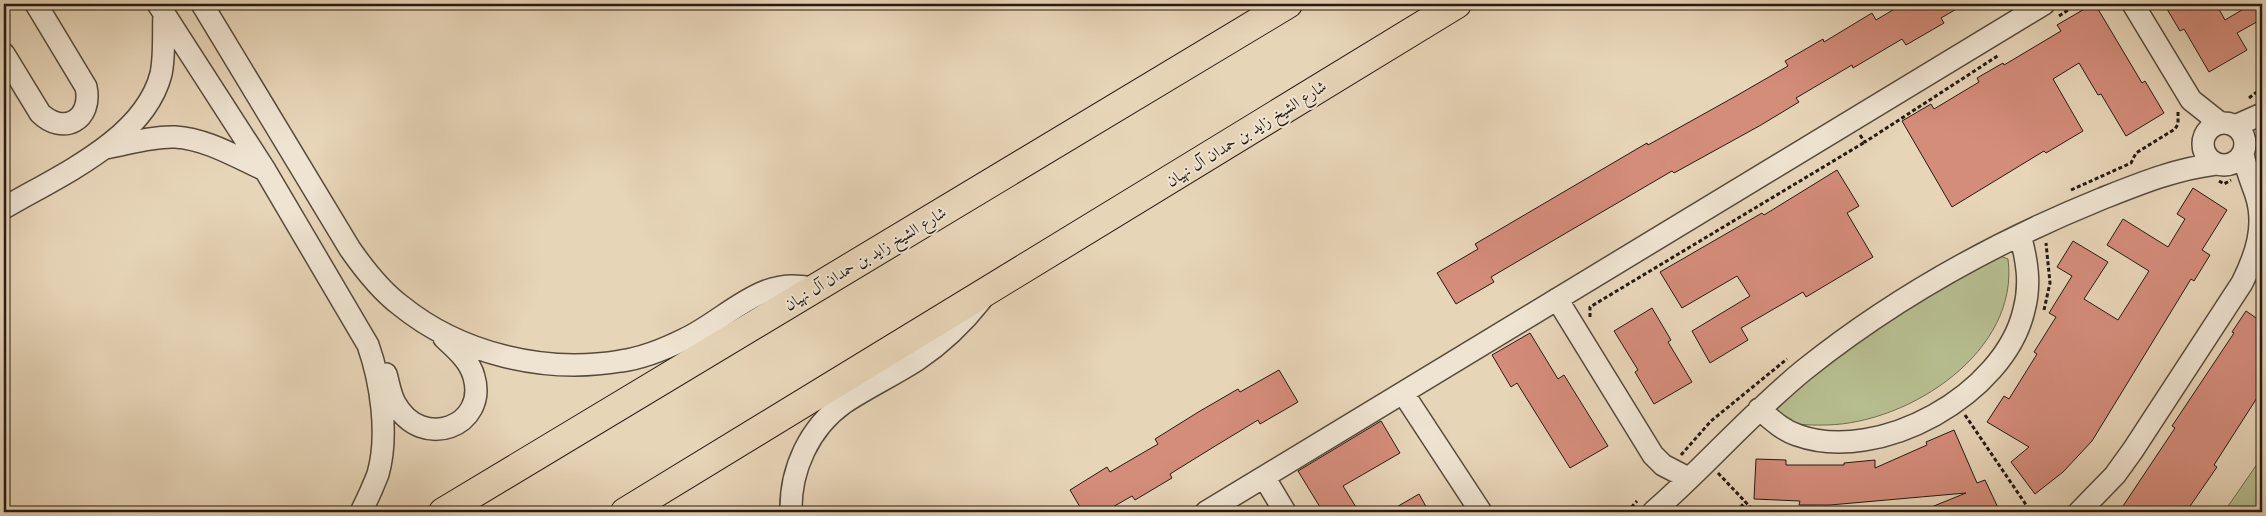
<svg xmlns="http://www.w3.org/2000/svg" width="2266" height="516" font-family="Cardo,Amiri,serif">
  <rect width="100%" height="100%" fill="#e7d5b8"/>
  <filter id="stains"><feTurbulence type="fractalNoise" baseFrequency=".004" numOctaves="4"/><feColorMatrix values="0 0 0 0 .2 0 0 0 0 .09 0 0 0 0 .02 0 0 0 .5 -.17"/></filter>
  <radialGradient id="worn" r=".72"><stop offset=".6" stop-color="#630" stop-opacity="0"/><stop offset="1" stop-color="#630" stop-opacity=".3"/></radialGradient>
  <path fill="#b6bd8e" stroke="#6e6c50" d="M1992 253 2008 259C2020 351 1910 423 1827 425 1816 425 1796 426 1786 420 1780 416 1775 409 1770 404L1816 364Z
    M2262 457V512H2224Z"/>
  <path fill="#d48c7b" stroke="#251b11" d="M1903 4H1965L1941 18 1944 23 1906 45 1902 39 1853 68 1852 65 1796 98 1799 102 1761 125 1674 173 1672 171 1578 226 1491 277 1494 282 1456 304 1437 273 1478 249 1475 244 1647 143 1648 145 1736 96 1788 66 1785 61 1823 39 1824 42 1872 13 1876 20Z
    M2093 4H2095L2142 83 2145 81 2164 113 2126 136 2101 94 2098 95 2079 63 2053 79 2083 131 2046 153 2044 151 1952 207 1902 121 1931 104 1934 109 1979 82 1977 78 2003 63 2004 65 2061 31 2057 25Z
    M2164 4H2216L2225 20 2252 4H2262V19L2237 33 2247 50 2209 72 2184 29 2180 31Z
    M1837 170 1859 206 1847 213 1873 257 1806 297 1803 292 1741 328 1748 340 1710 363 1692 331 1750 296 1737 276 1682 308 1660 272 1762 213 1764 215Z
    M2193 188 2227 210 2202 250 2210 255 2194 281 2191 279 2092 441 2063 472 2035 494 2011 462 2029 447 1987 422 2004 396 2009 399 2037 354 2034 352 2056 317 2049 313 2072 276 2057 267 2073 241 2108 262 2084 299 2118 320 2149 271 2107 245 2123 219 2168 247 2185 219 2177 214Z
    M1652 308 1671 340 1668 342 1692 382 1654 404 1635 372 1638 370 1614 331Z
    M2246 311 2262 322V390L2214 465 2217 467 2186 512H2119L2175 428 2172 426 2234 333 2232 332Z
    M1530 333 1558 379 1564 375 1608 446 1570 468 1517 383 1511 387 1492 355Z
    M1279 370 1298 402 1260 424 1258 420 1212 448 1170 474 1172 478 1135 500 1132 496 1104 512H1083L1070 490 1107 467 1110 472 1158 444 1155 439 1200 411 1238 389 1240 392Z
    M1381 421 1400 453 1343 486 1359 512H1323L1298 471Z
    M1954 430 1977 483 1985 480 2000 512H1919L1966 493 1830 505H1799L1800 501 1754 499 1756 459 1786 460V465H1844V463L1875 460V468L1927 445 1926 442Z
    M1419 494 1429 512H1388Z"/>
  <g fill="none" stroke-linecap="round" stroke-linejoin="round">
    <defs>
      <path id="minor" d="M158 4 265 170 368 345C381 382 389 435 378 474 373 487 367 500 361 512
        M202 4 350 249C364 269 380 290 400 305 460 354 545 374 621 361 643 358 665 349 685 339 729 318 762 274 814 289
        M2133 4 2191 100 2220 123
        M4 54 40 113C63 136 93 120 86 87L36 4
        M2203 144a21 21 0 1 1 42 0a21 21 0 1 1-42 0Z
        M2235 126 2262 114
        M106 148C128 144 152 136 175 137 207 139 236 157 265 170
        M4 208C58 176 144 140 161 74 165 55 163 32 164 13
        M1557 299 1653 455 1663 465 1688 478
        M386 374C389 384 390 394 395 403 422 452 488 426 474 377 470 361 456 349 444 338
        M1403 393 1481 512
        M1759 409C1771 419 1782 430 1797 435 1879 465 2005 394 2024 310 2031 284 2027 260 2020 235
        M1264 477 1285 512
        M791 512C790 470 809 428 844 403 868 387 894 375 917 360 942 343 963 323 981 300
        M1206 512 2044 4
        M1653 512C1705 467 1750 414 1804 370 1894 298 1995 242 2101 199 2139 184 2175 169 2216 164
        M2079 512 2115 475 2133 450 2242 283C2256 255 2266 226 2256 195 2251 181 2246 169 2243 154"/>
      <path id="major" d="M443 512 1288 4
        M625 512 1457 4"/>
    </defs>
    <use href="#minor" stroke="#564a3b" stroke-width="24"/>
    <use href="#major" stroke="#251b11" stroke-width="30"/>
    <path stroke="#251b11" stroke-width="3" stroke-dasharray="4 2.5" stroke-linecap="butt" d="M2059 16 2077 4
      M2249 98 2262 88
      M1860 135 1865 142 1999 55
      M2219 181 2224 184 2231 180
      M2071 190 2131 163 2136 153 2175 129 2178 124V112
      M2044 310 2050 283 2046 243
      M1590 317V307L1865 142
      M1965 415 2031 512
      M1681 455 1711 421 1787 359
      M1718 473 1753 510
      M1627 512 1637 501
      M1736 512 1745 502"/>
    <use href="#minor" stroke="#efe4d1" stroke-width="21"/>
    <use href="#major" stroke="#e7d5b8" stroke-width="28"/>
  </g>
  <g text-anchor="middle" stroke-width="4" stroke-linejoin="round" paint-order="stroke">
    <g font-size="16" fill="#251b11" stroke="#efe4d1">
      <text transform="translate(1246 133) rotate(-32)" y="6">شارع الشيخ زايد بن حمدان آل نهيان</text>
      <text transform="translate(865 258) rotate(-31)" y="6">شارع الشيخ زايد بن حمدان آل نهيان</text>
    </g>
  </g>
  <rect width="2266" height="516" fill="none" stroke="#e7d5b8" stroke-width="20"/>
  <rect x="5" y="5" width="2256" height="506" fill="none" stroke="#251b11" stroke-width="2.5"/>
  <rect x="10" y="10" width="2246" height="496" fill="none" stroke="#251b11"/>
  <rect width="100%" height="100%" filter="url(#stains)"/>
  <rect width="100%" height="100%" fill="url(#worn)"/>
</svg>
